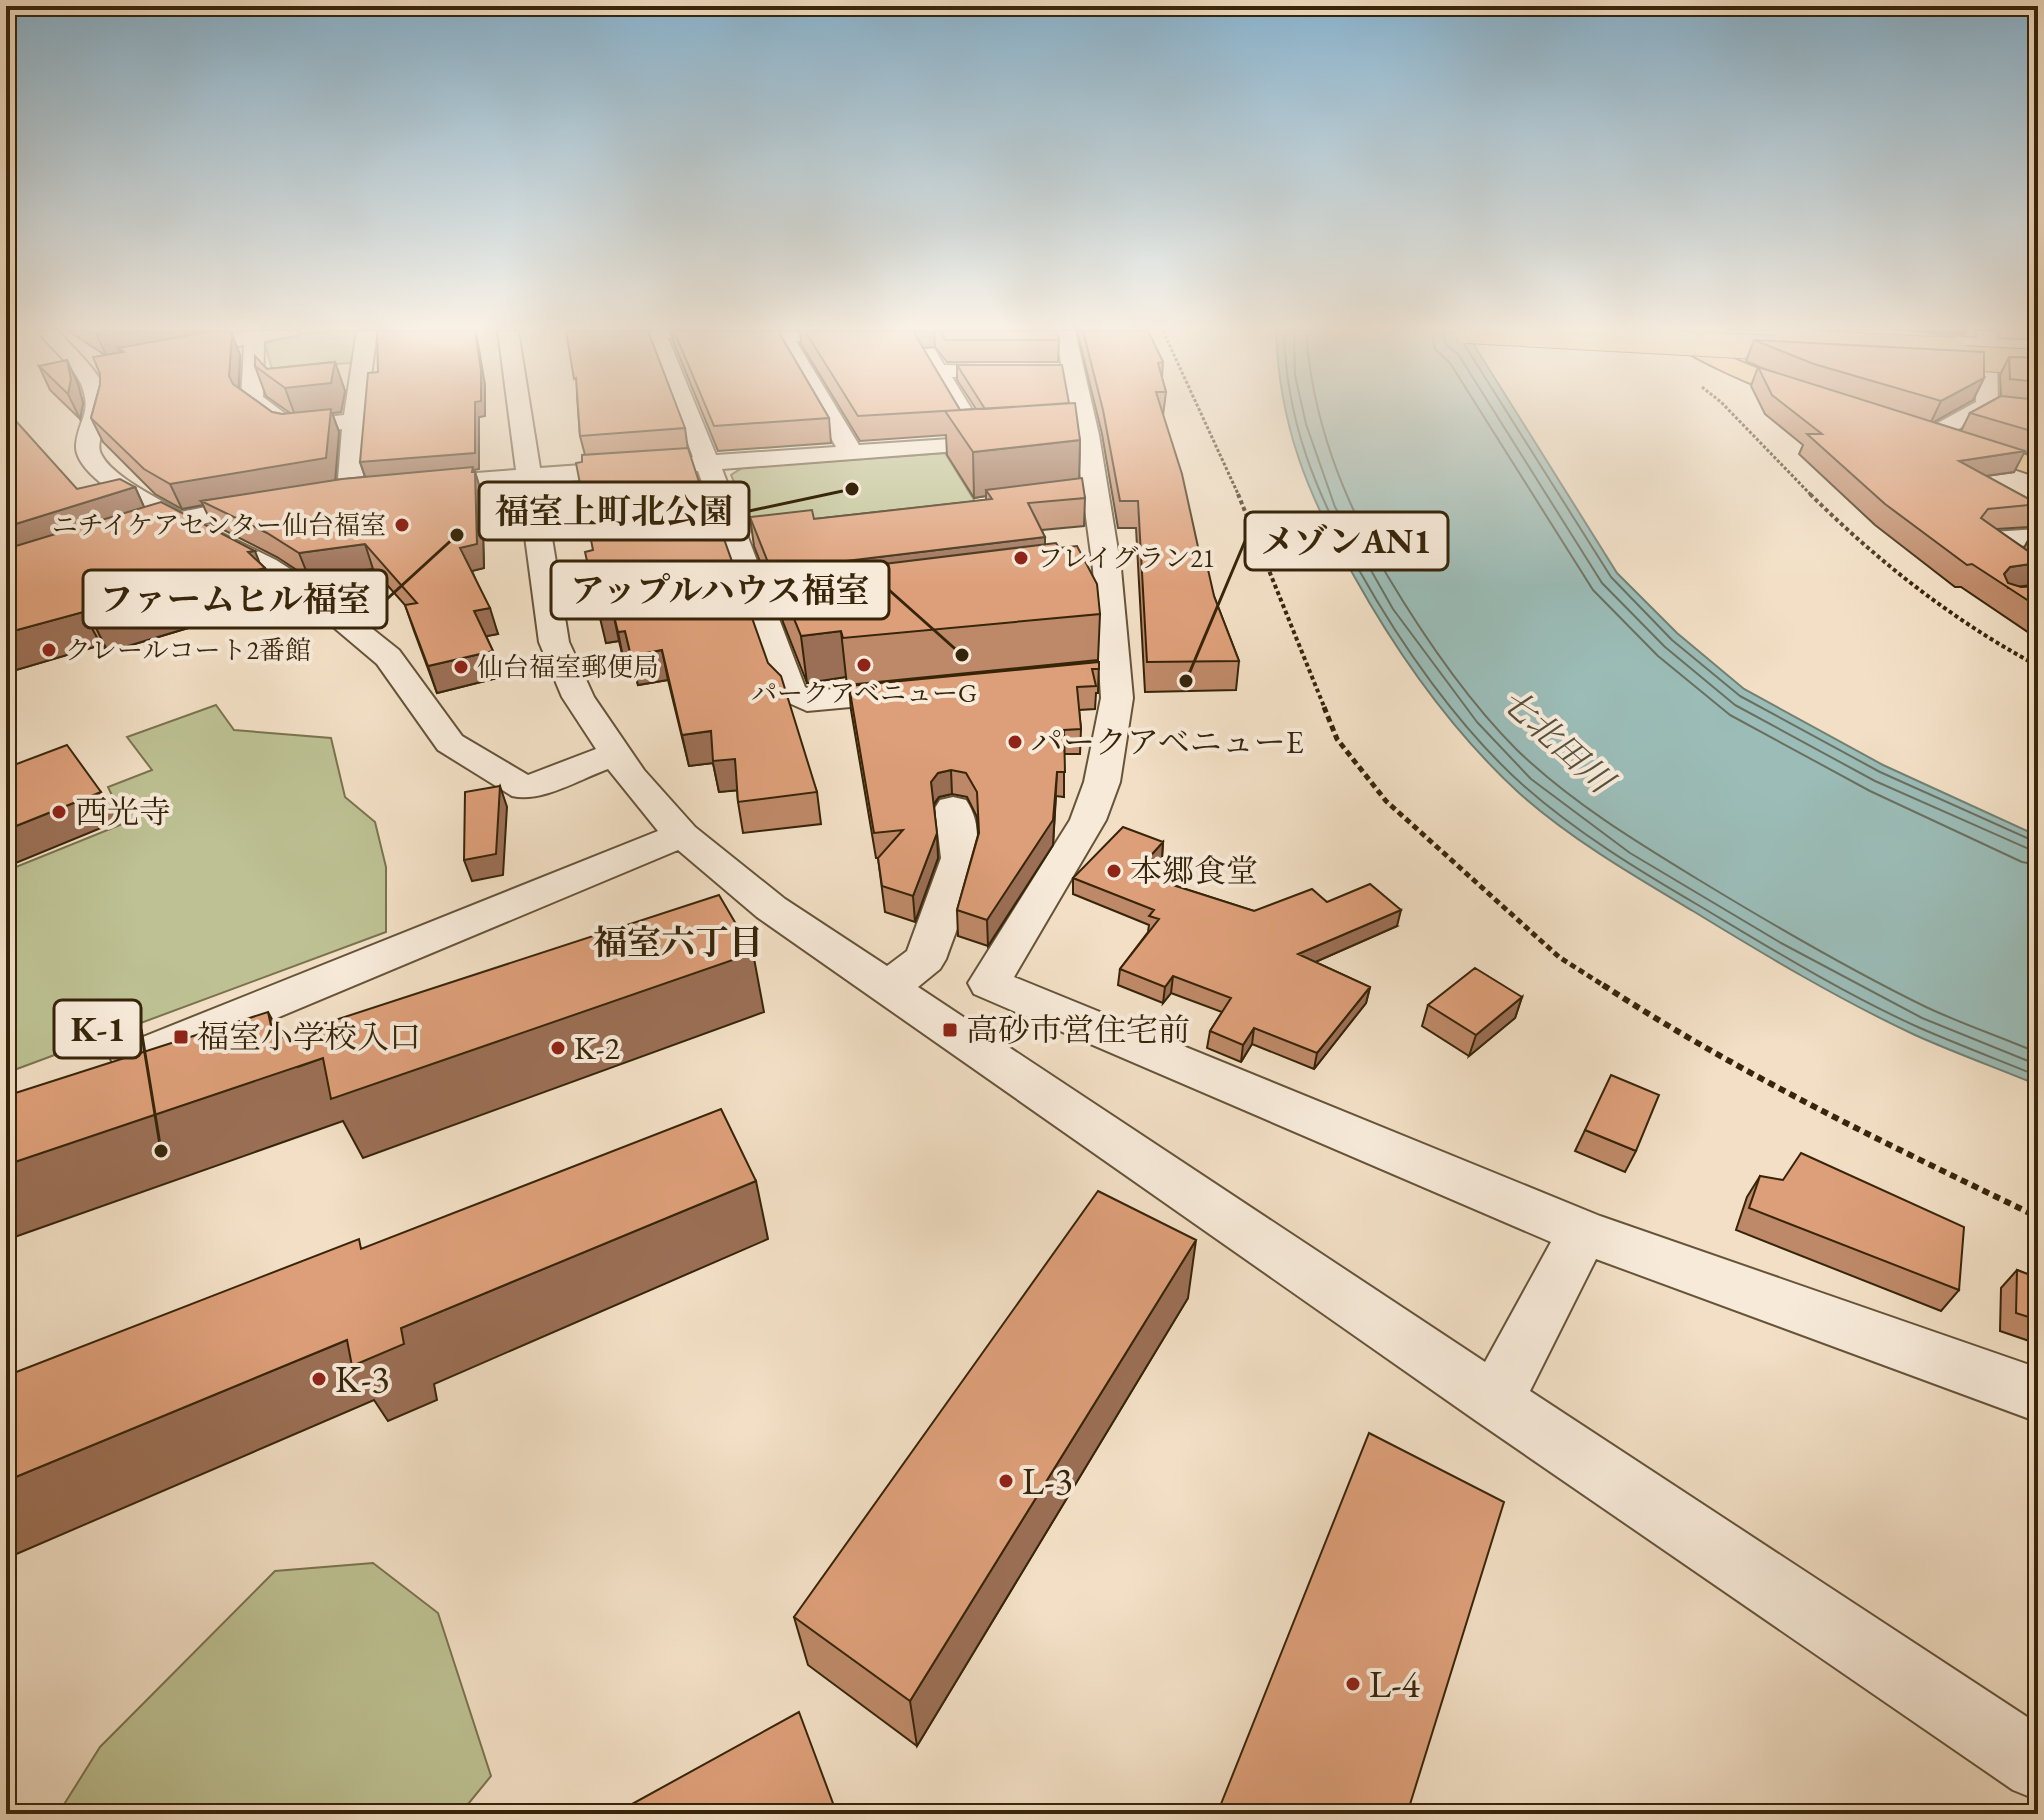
<svg xmlns="http://www.w3.org/2000/svg" width="2044" height="1820" font-family="'EB Garamond','Noto Serif JP',serif">
  <rect width="100%" height="100%" fill="#f2dfc5"/>
  <filter id="stains"><feTurbulence type="fractalNoise" baseFrequency=".0025" numOctaves="4"/><feColorMatrix values="0 0 0 0 .2 0 0 0 0 .09 0 0 0 0 .02 0 0 0 .5 -.17"/></filter>
  <radialGradient id="worn" r=".72"><stop offset=".6" stop-color="#630" stop-opacity="0"/><stop offset="1" stop-color="#630" stop-opacity=".3"/></radialGradient>
  <path fill="#bdc193" stroke="#7a734e" stroke-width="2" d="M321 331H362L358 358 349 363 272 369 265 344 279 337Z
    M945 453 976 503 775 528 752 525 731 475 742 468Z
    M216 705 234 730 331 738 345 797 375 822 386 867V932L6 1073V871L125 823 108 787 152 770 127 737Z
    M373 1563 438 1613 491 1776 460 1814H58L100 1747 275 1571Z"/>
  <path fill="#9bbcb7" stroke="#738072" stroke-width="2" d="M1276 331H1450L1469 337 1617 573 1677 633 1744 689 1883 765 2038 836V1085C1997 1068 1955 1053 1915 1035 1838 999 1765 955 1693 911 1634 876 1569 838 1518 792 1453 732 1397 653 1354 576 1308 496 1279 425 1276 331Z"/>
  <g fill="none" stroke-linecap="round" stroke-linejoin="round">
    <path stroke="#697060" stroke-width="2" d="M1284 331C1286 421 1316 493 1359 570 1401 645 1459 728 1524 786 1576 832 1638 870 1698 905 1770 948 1844 994 1920 1028 1959 1045 1999 1060 2038 1076
      M1294 331 1295 375 1306 424 1335 507 1393 609 1477 722 1531 779 1630 853 1781 943 1922 1018 2038 1065
      M1306 331C1312 420 1343 498 1387 575 1424 637 1466 699 1517 750 1571 802 1635 841 1699 880 1773 925 1848 969 1926 1007 1962 1024 2001 1037 2038 1053
      M1431 331 1435 349 1450 363 1593 590 1658 656 1730 715 1870 791 2022 862 2038 865
      M1443 331 1446 345 1458 354 1602 583 1665 647 1735 705 1875 781 2038 853
      M1464 344 1611 577 1672 640 1740 696 1880 772 2038 843"/>
    <defs>
      <path id="minor" d="M38 331H58C76 352 114 382 109 413 107 425 95 442 101 454 112 477 160 499 181 512L260 496 269 499 273 504 269 509 202 524 276 560 326 592 399 650 462 736 528 775 596 749 562 697 539 642 518 484 422 491 413 489 410 484 413 479 422 477 516 470 498 331H518L540 468 693 457 647 331 861 332 864 336 861 340 854 342 796 341 859 445 966 438 904 331H924L944 365 1017 367 1020 371 1010 377H952L988 436 1009 437 1013 442 1009 447 722 469 805 687 812 691 905 682 916 685 921 692 916 699 905 702 807 711 780 699 698 471 543 483 569 642 594 697 644 770 695 827 785 899 887 966 907 951 941 858 935 808 940 800 953 797 966 800C996 844 961 915 946 959L940 969 918 987 1485 1362 1551 1242 974 994 968 983 1070 820 1084 782 1101 698 1093 569 1075 435 1055 331H1075L1099 435 1121 569 1133 698 1120 782 1106 820 1014 977 1600 1216 2038 1368V1422L1596 1259 1530 1391 2038 1724V1800L2013 1790 1475 1420 757 917 678 850 150 1071 134 1076 118 1071 111 1059 118 1047 658 831 608 769C580 779 542 803 512 796L438 750 377 664 306 604 256 572 175 530 139 541 130 539 126 533 130 527 156 519C134 505 74 474 76 445 78 420 93 413 81 384 73 365 50 348 38 331ZM668 338 776 340 836 447 716 455Z
        M250 331H299L297 335 264 341 263 397 295 421 344 415 357 331H377L365 421 363 491 359 496H341L337 491 342 429 290 435 282 433 244 404 241 399 244 345 180 356 170 350 180 344Z
        M1715 331H1927L1936 336 1977 338V331H1997V339L2038 341V353L1997 351 1998 405 1995 410 1933 442 1925 440 1921 435 1925 430 1976 402 1977 350 1908 346C1881 339 1855 335 1828 342L1724 337Z
        M2038 529V545L2014 546 2038 562V583L2028 581 1973 539 1977 533Z"/>
      <path id="major" d="M1656 331H1682L1727 356 1817 393 1821 398 1817 403C1796 408 1671 350 1656 331Z
        M1963 435 2038 459V476L1954 448 1950 443 1954 438Z"/>
    </defs>
    <use href="#minor" stroke="#665439" stroke-width="4"/>
    <use href="#major" stroke="#37250a" stroke-width="4"/>
    <path stroke="#37250a" stroke-width="3" stroke-dasharray="3 2" stroke-linecap="butt" d="M1163 331 1239 496
      M1702 387 1721 402 1812 496"/>
    <path stroke="#37250a" stroke-width="4" stroke-dasharray="4 3" stroke-linecap="butt" d="M1238 494 1325 709
      M1810 494C1879 562 1952 620 2038 666"/>
    <path stroke="#37250a" stroke-width="5" stroke-dasharray="6 4" stroke-linecap="butt" d="M1324 707 1337 739 1386 801 1559 957 1606 987"/>
    <path stroke="#37250a" stroke-width="6" stroke-dasharray="7 5" stroke-linecap="butt" d="M1603 985C1741 1075 1889 1145 2038 1217"/>
    <use href="#minor" fill="#f7ead9" fill-rule="evenodd"/>
    <use href="#major" fill="#e9c082" fill-rule="evenodd"/>
    <defs>
      <path id="major-bridge" d="M1467 331 1812 350
        M1783 341 1954 350
        M1925 356 2038 362"/>
    </defs>
    <use href="#major-bridge" stroke="#37250a" stroke-width="26" stroke-linecap="butt"/>
    <use href="#major-bridge" stroke="#e9c082" stroke-width="24"/>
  </g>
  <path fill="#be8968" stroke="#37250a" stroke-width="2" d="M68 331H233L230 332 240 355 239 388 272 412 282 414 290 413 266 396 255 366 267 369 335 362 345 391 341 412 332 413 339 432 335 480 365 477 360 462 485 385V416L479 417V469L473 470 474 472H475L482 495 484 568 472 571 498 634 486 636 493 651 501 677 437 693 414 631 405 605 373 569 309 578 277 557 212 524 203 505 182 509 155 494 103 442 91 418 100 385 105 355Z
    M671 331H778L829 418 831 443 718 451 673 341Z
    M800 331H1057L1059 340 1058 362H947L935 347 923 348 960 410 976 409 957 380V365L1069 403 1080 440 1079 479 1085 498 1084 526 1042 530 1045 544 1100 614 1098 660 847 685 846 677 807 683 783 622 780 599 775 600 754 546 750 517 814 519 986 500V496L974 498 947 455 946 435 860 441 801 344Z
    M1077 331H1148L1163 362 1162 378 1166 392 1163 416 1202 565 1239 661 1236 690 1145 692 1136 528H1118L1102 434Z
    M1906 331H1967L1965 334Z
    M1754 340 1984 378 1973 400 1933 422 1961 431 1970 413 2001 396 2000 375 2009 357 2038 358V456L2024 452 2014 472 1986 476 2038 504V508L2028 527 1996 529 2024 548 2035 527H2038V573L2032 585 2018 586H2038V639L1961 587H1955L1875 525 1799 454 1803 445 1765 414 1751 386 1758 367 1771 372 1746 361Z
    M39 366 78 384 83 403 80 419 50 390Z
    M577 395 685 428 688 450 710 516 817 792 821 824 743 833 738 802 737 790 719 792 713 763 689 766 668 680 638 685 632 661 624 662 619 641 606 643 582 462 585 455 580 436Z
    M135 487 144 507 260 563 265 568 278 601 108 652 101 645 6 673 77 489Z
    M1099 662 1098 693H1096L1095 709 1079 710 1081 729 1080 754H1064V797L1056 796 1053 845 988 946 958 936 957 910 978 835 977 817 967 797 952 794 939 797 934 805 938 858 915 922 885 912 878 858H876L851 710 849 686Z
    M1163 842 1162 858 1145 876 1254 911 1327 902 1397 926 1315 962 1370 987 1366 1003 1314 1069 1252 1044 1241 1062 1207 1048 1210 1031 1222 1012 1171 993 1163 1003 1118 985 1120 969 1148 932 1149 925 1073 894V878Z
    M1522 997 1515 1018 1469 1056 1422 1026 1428 1005Z
    M1585 1130 1636 1151 1625 1172 1575 1151Z
    M1760 1176 1959 1290 1941 1311 1736 1230 1747 1197Z
    M2017 1270 2038 1278V1344L2000 1331 2001 1288Z
    M1188 1298 917 1746 808 1665 794 1617Z"/>
  <path fill="#9b6f55" stroke="#37250a" stroke-width="2" d="M95 331H233L124 352 118 348 120 352 106 355Z
    M475 331H476L485 385V416L479 417V469L473 470 475 477V472L482 495 484 568 468 572 366 479 360 462Z
    M915 331H934L935 347 919 348 914 333Z
    M232 334 240 355 238 399 229 376Z
    M67 360 78 384 83 403 80 419 68 394Z
    M335 362 345 391 341 412 332 413 339 432 335 482 201 501 203 505 182 509 170 484 296 418 285 388Z
    M1984 378 1973 400 1930 424 1941 401Z
    M1080 440 1079 485 986 490V496L974 498 973 452Z
    M2025 451 2014 472 1950 481 1959 461Z
    M135 487 149 518 6 565V527Z
    M1045 537V566L777 577 780 599 775 600 771 570Z
    M365 544 373 569 309 578 299 553Z
    M255 551 262 569 265 568 278 601 108 652 91 618 248 552Z
    M2038 563V573L2032 585 2008 588 2004 574 2010 567Z
    M490 608 498 634 482 637 474 611Z
    M83 612 101 645 6 673V633Z
    M613 612 619 641 606 643 599 614Z
    M625 631 632 661 624 662 618 632Z
    M841 631 846 677 807 683 801 636Z
    M662 650 668 680 638 685 631 656Z
    M493 651 501 677 437 693 428 666Z
    M711 731 735 759 741 790 719 792 713 763 689 766 682 735Z
    M951 770 952 794 939 797 932 806 931 782 938 773Z
    M1057 772 1053 845 988 946 987 920Z
    M500 786 507 807 503 875 472 881 464 860Z
    M101 792 118 821 6 867V830Z
    M937 833 938 858 915 922 913 896Z
    M1163 842 1162 858 1134 889 1135 873Z
    M1401 910 1397 926 1295 971 1298 954Z
    M753 953 764 1012 363 1158 343 1121 6 1240V1165L274 1040 268 1012 298 1067 323 1058Z
    M1173 976 1171 993 1163 1003 1165 987Z
    M1370 987 1366 1003 1314 1069 1317 1053Z
    M1522 997 1515 1018 1469 1056 1476 1035Z
    M1254 1028 1252 1044 1241 1062 1243 1045Z
    M756 1181 768 1239 434 1384 437 1400 388 1421 374 1400 14 1555 6 1549V1481L347 1340 401 1328Z
    M1196 1240 1188 1298 917 1746 910 1701Z"/>
  <path fill="#dd9f79" stroke="#37250a" stroke-width="2" d="M212 331H230L232 334 229 376 233 384 272 412 282 414 331 409 326 458 170 484 144 469 91 418 100 385V374L93 357 124 352 118 348Z
    M377 331H475L481 370V401L475 402V453L360 462 368 373 378 372Z
    M566 331H648L685 428 580 436 576 378 574 379Z
    M674 331H778L829 418 714 426Z
    M805 331H915L914 333 960 410 858 416Z
    M939 331H1057L1059 340H946Z
    M1083 331H1148L1163 362 1158 363 1166 392H1156L1182 474 1202 565H1207L1214 596 1239 661 1147 662 1138 501H1120L1103 410Z
    M1754 340 1984 352V378L1941 401 1814 364Z
    M255 356 267 369 335 362 331 383 285 388 255 366Z
    M2009 357 2038 358V382L2010 379Z
    M67 360 71 379 68 394 39 366Z
    M957 365H1062L1069 403 985 409Z
    M1758 367 2025 451 1959 461 2038 504 1988 509 1981 518 2038 558V563L2010 567 2004 574 2008 583 2021 587 2038 586V607L1972 564 1967 565 1885 504 1807 434H1822L1772 395Z
    M2001 396 2038 400V433L1970 413Z
    M1075 403 1080 440 973 452 945 411Z
    M6 410 77 489 120 479 135 487 6 527Z
    M688 448 710 516H714L718 522 768 663 781 676 817 792 738 802 735 759 713 761 711 731 682 735 662 650 631 656 625 631 618 632 613 612 599 614 585 552 593 550 576 463 582 462V455Z
    M473 467 472 472H475L477 544 460 548 490 608 474 611 493 651 428 666 405 605 417 603 365 544 299 553 267 533 201 501 342 479Z
    M1082 478 1085 498 1028 503 1045 537 771 570 750 517 812 510 814 519 992 499 986 490Z
    M161 502 255 551 248 552 265 568 91 618 83 612 6 633V549Z
    M1056 543 1059 548 1077 546 1097 584 1100 614 843 638 841 631 801 636 777 577Z
    M1099 662V669H1092L1096 686 1077 687 1081 729 1064 730 1065 772H1057L1053 820 987 920 957 910 979 833 977 792 966 773 951 770 938 773 931 782 937 833 913 896 882 886 878 858 903 830 874 833 849 686Z
    M67 745 101 792 6 830V768Z
    M500 786 496 854 464 860 465 792Z
    M1123 827 1163 842 1135 873 1254 911 1312 889 1327 902 1370 884 1401 910 1298 954 1370 987 1317 1053 1254 1028 1243 1045 1210 1031 1231 998 1173 976 1165 987 1120 969 1159 919 1149 916 1154 910 1073 878Z
    M719 895 753 953 331 1099 323 1058 6 1165V1096L268 1012 274 1040Z
    M1475 968 1522 997 1476 1035 1428 1005Z
    M1611 1075 1659 1095 1636 1151 1585 1130Z
    M721 1109 756 1181 401 1328 404 1344 352 1366 347 1340 6 1481V1376L359 1239 361 1249Z
    M1801 1153 1964 1227 1959 1290 1749 1208 1760 1176 1783 1180Z
    M1098 1191 1196 1240 910 1701 794 1617Z
    M2017 1270 2038 1278V1320L2016 1313Z
    M1369 1433 1504 1502 1407 1814H1217Z
    M799 1712 837 1814H614Z"/>
  <linearGradient id="sky" x2="0" y2="1"><stop stop-color="#89b7d4"/><stop offset="0.56" stop-color="#f9f1e5"/><stop offset="1" stop-color="#f9f1e5" stop-opacity="0"/></linearGradient>
  <rect width="2044" height="586" fill="url(#sky)"/>
  <g fill="#8f2418" stroke="#f7ead9" stroke-width="3">
    <circle cx="402" cy="525" r="8"/>
    <circle cx="1021" cy="558" r="8"/>
    <circle cx="49" cy="650" r="8"/>
    <circle cx="864" cy="665" r="8"/>
    <circle cx="461" cy="667" r="8"/>
    <circle cx="1015" cy="742" r="8"/>
    <circle cx="59" cy="812" r="8"/>
    <circle cx="1114" cy="871" r="8"/>
    <rect x="942" y="1022" width="16" height="16" rx="4"/>
    <rect x="173" y="1029" width="16" height="16" rx="4"/>
    <circle cx="558" cy="1048" r="8"/>
    <circle cx="319" cy="1379" r="8"/>
    <circle cx="1006" cy="1481" r="8"/>
    <circle cx="1353" cy="1684" r="8"/>
  </g>
  <g text-anchor="middle" stroke-width="8" stroke-linejoin="round" paint-order="stroke">
    <g font-size="26" fill="#37250a" stroke="#f7ead9" text-anchor="start">
      <text x="386" y="534" text-anchor="end">ニチイケアセンター仙台福室</text>
      <text x="1037" y="567">フレイグラン21</text>
      <text x="65" y="659">クレールコート2番館</text>
      <text x="477" y="676">仙台福室郵便局</text>
      <text x="864" y="702" text-anchor="middle">パークアベニューG</text>
    </g>
    <g font-size="32" fill="#37250a" stroke="#f7ead9" text-anchor="start">
      <text x="1031" y="753">パークアベニューE</text>
      <text x="75" y="823">西光寺</text>
      <text x="1130" y="882">本郷食堂</text>
      <text x="966" y="1041">高砂市営住宅前</text>
      <text x="197" y="1048">福室小学校入口</text>
      <text x="574" y="1059">K-2</text>
    </g>
    <g font-size="34" font-style="italic" fill="#55523e" stroke="#f7ead9">
      <text transform="translate(1557 740) rotate(42)" y="12">七北田川</text>
    </g>
    <g font-size="34" font-weight="bold" fill="#37250a" stroke="#f7ead9">
      <text x="678" y="954">福室六丁目</text>
    </g>
    <g font-size="38" fill="#37250a" stroke="#f7ead9" text-anchor="start">
      <text x="335" y="1392">K-3</text>
      <text x="1022" y="1494">L-3</text>
      <text x="1369" y="1697">L-4</text>
    </g>
  </g>
  <path fill="none" stroke="#37250a" stroke-width="3" d="M852 489L749 511M1186 681L1245 541M962 655L889 590M457 535L387 599M161 1151L141 1029"/>
  <g fill="#37250a" stroke="#f7ead9" stroke-width="3">
    <circle cx="852" cy="489" r="8"/>
    <circle cx="1186" cy="681" r="8"/>
    <circle cx="962" cy="655" r="8"/>
    <circle cx="457" cy="535" r="8"/>
    <circle cx="161" cy="1151" r="8"/>
  </g>
  <g fill="#f7ead9" stroke="#37250a" stroke-width="3">
    <rect x="479" y="482" width="270" height="58" rx="8"/>
    <rect x="1245" y="512" width="203" height="58" rx="8"/>
    <rect x="551" y="561" width="338" height="58" rx="8"/>
    <rect x="83" y="570" width="304" height="58" rx="8"/>
    <rect x="54" y="1000" width="87" height="58" rx="8"/>
  </g>
  <g font-size="34" text-anchor="middle" font-weight="bold" fill="#37250a">
    <text x="614" y="523">福室上町北公園</text>
    <text x="1346" y="553">メゾンAN1</text>
    <text x="720" y="602">アップルハウス福室</text>
    <text x="235" y="611">ファームヒル福室</text>
    <text x="98" y="1041">K-1</text>
  </g>
  <rect width="2044" height="1820" fill="none" stroke="#f2dfc5" stroke-width="32"/>
  <rect x="8" y="8" width="2028" height="1804" fill="none" stroke="#37250a" stroke-width="4"/>
  <rect x="16" y="16" width="2012" height="1788" fill="none" stroke="#37250a" stroke-width="2"/>
  <rect width="100%" height="100%" filter="url(#stains)"/>
  <rect width="100%" height="100%" fill="url(#worn)"/>
</svg>
